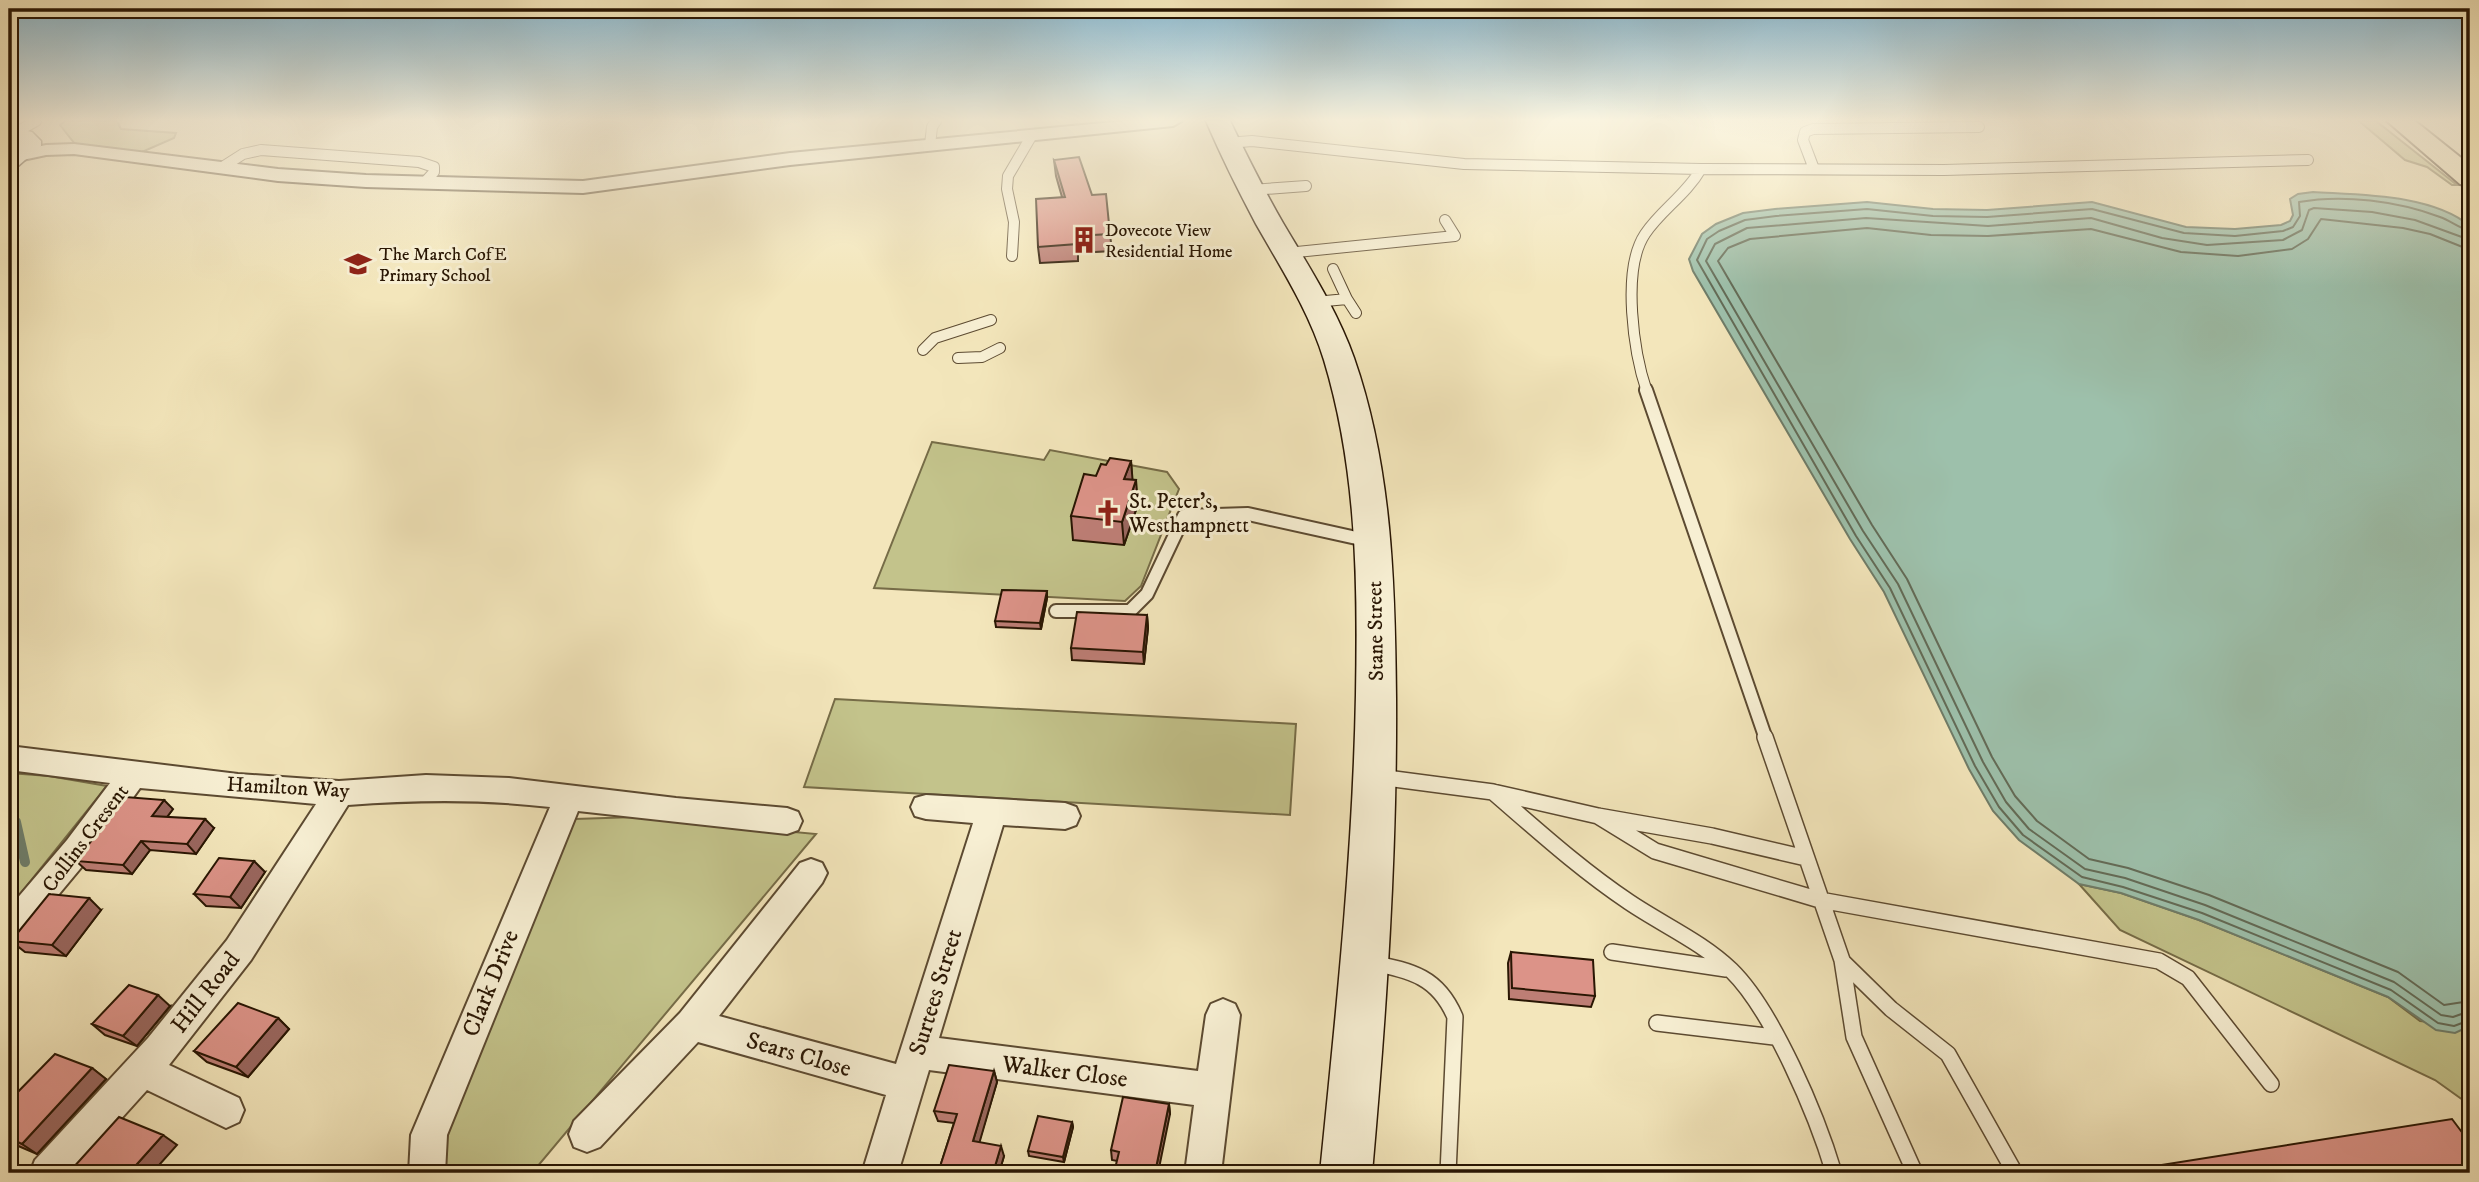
<svg xmlns="http://www.w3.org/2000/svg" width="2479" height="1182" font-family="'IM FELL DW Pica',serif">
  <rect width="100%" height="100%" fill="#f3e6bb"/>
  <filter id="stains"><feTurbulence type="fractalNoise" baseFrequency=".00286" numOctaves="4"/><feColorMatrix values="0 0 0 0 .2 0 0 0 0 .09 0 0 0 0 .02 0 0 0 .5 -.17"/></filter>
  <radialGradient id="worn" r=".72"><stop offset=".6" stop-color="#630" stop-opacity="0"/><stop offset="1" stop-color="#630" stop-opacity=".3"/></radialGradient>
  <path fill="#c3c38b" stroke="#766c47" stroke-width="2" d="M65 121H117L121 129 176 133 174 138 142 152 75 144 60 125Z
    M2359 121H2376L2457 185H2452L2427 167 2405 160Z
    M932 442 1044 460 1050 450 1167 472 1179 489 1141 586 1125 601 874 588Z
    M835 699 1296 724 1290 815 804 787Z
    M9 773 49 776 107 786 9 908Z
    M636 817 816 834 532 1173H444L443 1153 448 1120 575 819Z
    M2079 884 2121 893 2199 920 2388 997 2420 1021 2470 1026V1105L2435 1080 2120 930Z"/>
  <path fill="#9dc0ab" stroke="#6f7c68" stroke-width="2" d="M2313 192C2360 195 2432 194 2470 226V1026L2455 1033 2436 1030 2388 997 2199 920 2121 893 2079 884 2019 840 1993 811 1969 769 1884 592 1850 539 1693 271 1689 259 1702 234 1716 224 1743 213 1775 209 1867 202 1933 209 1987 210 2092 202 2186 227 2235 229 2281 225 2290 221 2293 215 2290 199 2298 194Z"/>
  <g fill="none" stroke-linecap="round" stroke-linejoin="round">
    <path stroke="#636b57" stroke-width="2" d="M2470 231C2459 228 2451 221 2440 217 2398 201 2343 194 2299 202L2300 216 2293 227 2283 231 2235 236 2184 233 2092 209 1987 217 1933 216 1867 209 1776 216 1745 220 1719 231 1707 239 1697 260 1856 536 1890 588 1975 766 1999 807 2023 835 2082 877 2123 887 2202 913 2391 990 2438 1023 2454 1026 2470 1020
      M2470 240 2415 220 2372 212 2314 208 2309 210 2302 230 2283 240 2207 245 2162 238 2091 218 1988 226 1866 218 1747 228 1715 244 1706 261 1863 531 1898 584 1983 762 2006 802 2029 829 2085 869 2125 878 2205 905 2394 982 2441 1015 2453 1017 2470 1011
      M2470 250 2430 234 2403 228 2321 219 2308 239 2292 249 2238 256 2181 252 2091 229 1988 236 1931 235 1867 228 1750 239 1728 248 1718 261 1872 525 1907 579 1992 757 2015 796 2037 821 2089 859 2128 868 2209 895 2398 972 2444 1005 2470 1001"/>
    <path stroke="#6f7c68" stroke-width="10" d="M9 821 16 822 25 862"/>
    <defs>
      <path id="lane-far2" d="M11 135 36 121
        M1228 143 1252 141 1464 164 1701 169 1944 170 2308 160
        M930 145 932 127 936 121
        M221 168 243 154 261 150 419 162 434 167V172L424 183
        M1814 169 1803 140 1805 132 1813 129 1979 127
        M1251 190 1306 186
        M1287 253 1455 236 1445 220
        M1012 256 1014 222 1007 189 1008 176 1032 135
        M1347 299 1356 313
        M1315 302 1347 299 1333 269
        M923 350 935 338 991 320
        M958 358 982 357 1000 348
        M1647 392C1634 354 1621 270 1645 234 1661 210 1686 195 1701 169"/>
      <path id="lane-far1" d="M1646 390 1766 739
        M1056 611H1130L1147 594 1184 516 1248 514 1370 541"/>
      <path id="lane" d="M1765 737 1842 960 1854 1037 1915 1173
        M1379 777 1493 792 1598 816 1712 836 1806 858
        M1493 792C1537 830 1581 870 1629 902 1663 925 1702 942 1731 970 1773 1011 1817 1116 1834 1173
        M1598 816 1655 851 1820 900 2159 961 2188 978 2271 1084
        M1612 952 1726 969
        M1842 961 1891 1009 1948 1054 2015 1173
        M1372 963C1412 971 1438 977 1455 1017L1448 1173
        M1657 1023 1774 1037"/>
      <path id="street" d="M1124 121H1182L1173 126 790 165 583 193 366 187 278 181 74 154 46 155 18 161 9 156 12 152 46 145 74 144 278 169 366 175 583 181 790 153Z
        M9 746 238 774 339 781 426 775 509 778 676 798 787 808 798 812 802 821 798 830 787 834 578 811 447 1135 445 1173H409L411 1135 550 807C482 799 416 800 348 805L251 960 169 1065 239 1098 244 1110 239 1122 226 1128 147 1090 72 1173H30L35 1160 148 1038 227 940 316 804 140 788 89 858 20 941 9 945V908L67 840 110 783 9 770Z
        M926 795 1065 803 1076 807 1080 816 1076 825 1065 829 1003 825 939 1038 1198 1071 1206 1015 1211 1004 1223 999 1235 1004 1240 1015 1221 1173H1185L1194 1105 929 1070 898 1173H862L886 1095 698 1042 600 1147 587 1152 574 1147 569 1134 574 1121 680 1013 800 863 811 859 822 863 827 873 822 883 719 1016 896 1064 973 823 926 819 915 816 911 807 915 798Z"/>
      <path id="secondary" d="M1206 121H1230C1247 156 1264 190 1283 223 1309 267 1337 310 1354 358 1392 467 1395 584 1396 698 1397 857 1386 1016 1372 1173H1320C1336 1014 1353 855 1356 695 1358 582 1357 469 1324 360 1309 311 1281 268 1256 224 1238 190 1221 156 1206 121Z
        M9 127 32 132 41 141V146L18 166 9 169V149L15 143 9 142Z"/>
      <path id="highway" d="M2387 121H2415L2470 165V186L2460 184Z"/>
    </defs>
    <use href="#lane-far2" stroke="#5c4a31" stroke-width="12"/>
    <use href="#lane-far1" stroke="#5c4a31" stroke-width="16"/>
    <use href="#lane" stroke="#5c4a31" stroke-width="18"/>
    <use href="#street" stroke="#5c4a31" stroke-width="4"/>
    <use href="#secondary" stroke="#291603" stroke-width="3"/>
    <use href="#highway" stroke="#291603" stroke-width="4"/>
    <use href="#lane-far2" stroke="#f7efd3" stroke-width="10"/>
    <use href="#lane-far1" stroke="#f7efd3" stroke-width="12"/>
    <use href="#lane" stroke="#f7efd3" stroke-width="15"/>
    <use href="#street" fill="#f7efd3" fill-rule="evenodd"/>
    <use href="#secondary" fill="#f7efd3" fill-rule="evenodd"/>
    <use href="#highway" fill="#f3e6bb" fill-rule="evenodd"/>
  </g>
  <path fill="#bd7e75" stroke="#291603" stroke-width="2" d="M1054 160 1092 195 1110 234 1112 251 1078 253V261L1040 263 1038 247 1062 197 1056 176Z
    M1131 461 1132 480 1138 504 1124 545 1073 540 1071 516 1096 476 1106 465Z
    M1047 598 1041 629 996 627 995 621Z
    M1147 615 1148 628 1144 664 1072 660 1071 648Z
    M173 809 167 817 214 828 196 854 150 850 132 874 86 870 76 861Z
    M265 872 241 908 206 906 194 894Z
    M101 910 66 956 25 952 11 941Z
    M1511 952 1595 996 1591 1007 1509 999 1508 963Z
    M170 1006 137 1046 105 1035 92 1024Z
    M278 1018 289 1029 248 1077 207 1062 194 1051Z
    M92 1068 106 1079 37 1154 9 1142V1101Z
    M994 1071 997 1082 979 1142 1004 1156 999 1173H938L954 1123 938 1121 934 1111Z
    M1169 1104 1170 1114 1117 1161 1112 1160 1111 1150Z
    M1072 1122 1073 1127 1064 1162 1029 1156 1028 1151Z"/>
  <path fill="#9a675f" stroke="#291603" stroke-width="2" d="M1131 461 1133 485 1124 479Z
    M1136 480 1138 504 1124 545 1122 522Z
    M1047 591V598L1041 629 1040 623Z
    M1147 615 1148 628 1144 664 1143 652Z
    M164 800 173 809 161 825 152 816Z
    M205 819 214 828 196 854 187 844Z
    M141 841 150 850 132 874 123 865Z
    M254 861 265 872 241 908 230 897Z
    M89 898 101 910 66 956 52 945Z
    M158 995 170 1006 137 1046 123 1036Z
    M278 1018 289 1029 248 1077 236 1067Z
    M92 1068 106 1079 37 1154 22 1144Z
    M994 1071 997 1082 977 1151 973 1141Z
    M1169 1104 1170 1114 1158 1173H1155Z
    M1072 1122 1073 1127 1064 1162 1063 1157Z
    M163 1135 177 1145 152 1173H129Z
    M1001 1146 1004 1156 999 1173H993Z"/>
  <path fill="#dc9388" stroke="#291603" stroke-width="2" d="M1079 157 1092 195 1106 194 1110 234 1076 236 1077 244 1038 247 1036 199 1065 197 1054 160Z
    M1110 458 1131 461 1124 479 1136 480 1122 522 1071 516 1084 474 1096 476 1101 464 1106 465Z
    M1002 590 1047 591 1040 623 995 621Z
    M1077 612 1147 615 1143 652 1071 648Z
    M125 797 164 800 152 816 205 819 187 844 141 841 123 865 76 861Z
    M219 858 254 861 230 897 194 894Z
    M49 894 89 898 52 945 11 941Z
    M1511 952 1593 960 1595 996 1512 988Z
    M129 985 158 995 123 1036 92 1024Z
    M238 1003 278 1018 236 1067 194 1051Z
    M55 1054 92 1068 22 1144 9 1138V1101Z
    M949 1065 994 1071 973 1141 1001 1146 993 1173H938L957 1114 934 1111Z
    M1123 1097 1169 1104 1155 1173H1114L1119 1152 1111 1150Z
    M1038 1116 1072 1122 1063 1157 1028 1151Z
    M119 1117 163 1135 129 1173H81L72 1169Z
    M2452 1119 2470 1143V1173H2111Z
    M225 1169 229 1173H221Z"/>
  <linearGradient id="sky" x2="0" y2="1"><stop stop-color="#8ab9d0"/><stop offset="0.42" stop-color="#faf4e0"/><stop offset="1" stop-color="#faf4e0" stop-opacity="0"/></linearGradient>
  <rect width="2479" height="286" fill="url(#sky)"/>
  <defs>
    <symbol id="building-bare" viewBox="-9 -9 18 18"><path d="M-4-6H4V6H1V3H-1V6H-4ZM-2.5-4.3h1.7v1.8h-1.7ZM.8-4.3h1.7v1.8H.8ZM-2.5-1h1.7V.8h-1.7ZM.8-1h1.7V.8H.8Z" fill="#8f2418" stroke="#f7efd3" stroke-width="2.5" paint-order="stroke"/></symbol>
    <symbol id="school-bare" viewBox="-9 -9 18 18"><path d="M0-5L7-2L0 1L-7-2ZM-4 1L0 2.5L4 1V4Q0 6-4 4Z" fill="#8f2418" stroke="#f7efd3" stroke-width="2.5" paint-order="stroke"/></symbol>
    <symbol id="church-bare" viewBox="-9 -9 18 18"><path d="M-1.2-6h2.4v3.5h3.3v2.4h-3.3V6h-2.4V-.1h-3.3v-2.4h3.3Z" fill="#8f2418" stroke="#f7efd3" stroke-width="2.5" paint-order="stroke"/></symbol>
  </defs>
  <g fill-rule="evenodd">
    <use href="#building-bare" x="1065" y="221" width="38" height="38"/>
    <use href="#school-bare" x="339" y="245" width="38" height="38"/>
    <use href="#church-bare" x="1089" y="494" width="38" height="38"/>
  </g>
  <g text-anchor="middle" stroke-width="6" stroke-linejoin="round" paint-order="stroke">
    <g font-size="18" fill="#291603" stroke="#f7efd3" text-anchor="start">
      <text x="1105" y="236">Dovecote View<tspan x="1105" dy="21">Residential Home</tspan></text>
      <text x="379" y="260">The March CofE<tspan x="379" dy="21">Primary School</tspan></text>
    </g>
    <g font-size="21" fill="#291603" stroke="#f7efd3" text-anchor="start">
      <text x="1129" y="508">St. Peter's,<tspan x="1129" dy="24">Westhampnett</tspan></text>
    </g>
    <g font-size="21" fill="#291603" stroke="#f7efd3">
      <text transform="translate(1375 631) rotate(-91)" y="7">Stane Street</text>
      <text transform="translate(288 787) rotate(3)" y="7">Hamilton Way</text>
      <text transform="translate(85 838) rotate(-53)" y="7">Collins Cresent</text>
    </g>
    <g font-size="24" fill="#291603" stroke="#f7efd3">
      <text transform="translate(490 983) rotate(-68)" y="8">Clark Drive</text>
      <text transform="translate(205 992) rotate(-52)" y="8">Hill Road</text>
      <text transform="translate(935 992) rotate(-73)" y="8">Surtees Street</text>
      <text transform="translate(799 1054) rotate(16)" y="8">Sears Close</text>
      <text transform="translate(1065 1071) rotate(7)" y="8">Walker Close</text>
    </g>
  </g>
  <rect width="2479" height="1182" fill="none" stroke="#f3e6bb" stroke-width="35"/>
  <rect x="10" y="10" width="2458" height="1161" fill="none" stroke="#291603" stroke-width="3.5"/>
  <rect x="18" y="18" width="2444" height="1147" fill="none" stroke="#291603" stroke-width="2"/>
  <rect width="100%" height="100%" filter="url(#stains)"/>
  <rect width="100%" height="100%" fill="url(#worn)"/>
</svg>
